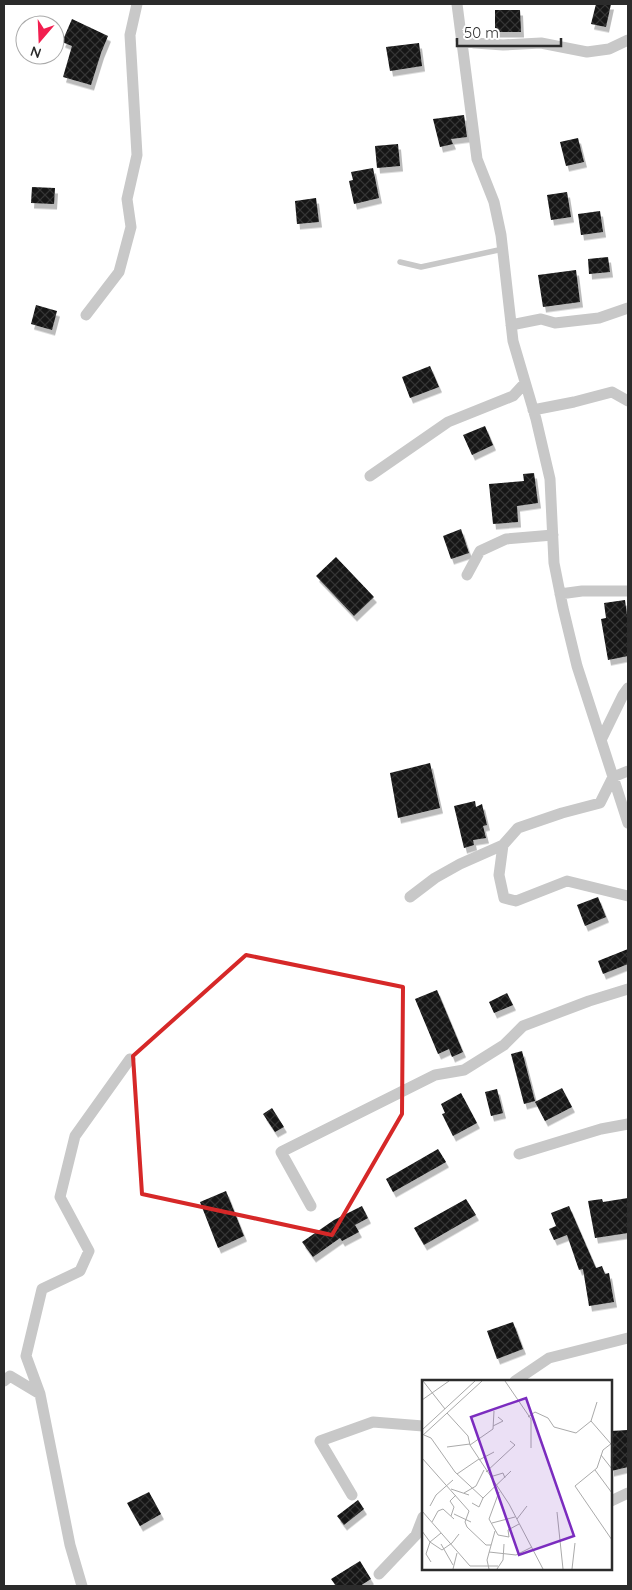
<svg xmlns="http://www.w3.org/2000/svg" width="632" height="1590" font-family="Quicksand,sans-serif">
  <defs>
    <pattern id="building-cross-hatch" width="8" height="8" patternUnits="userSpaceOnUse" patternTransform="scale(1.25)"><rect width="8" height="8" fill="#121212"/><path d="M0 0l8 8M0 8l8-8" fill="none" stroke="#353535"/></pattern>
    <filter id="shadow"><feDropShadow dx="3" dy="5.5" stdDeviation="0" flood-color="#0004"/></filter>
  </defs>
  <rect width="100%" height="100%" fill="#fff"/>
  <path fill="url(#building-cross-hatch)" filter="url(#shadow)" d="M596 4H611L606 27 591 24Z
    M495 10H520L521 32H495Z
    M72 19 108 36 101 53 91 85 63 77 72 46 62 42Z
    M419 43 422 66 390 71 386 47Z
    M464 115 467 137 451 139 453 144 440 147 433 119Z
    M578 138 584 162 566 166 560 142Z
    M398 144 400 166 377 168 375 146Z
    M373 168 379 198 354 204 349 181 353 180 351 172Z
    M32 187 55 188 54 204 31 203Z
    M567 192 571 217 551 220 547 195Z
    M316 198 319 222 297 224 295 201Z
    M600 211 603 232 581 235 578 214Z
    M608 257 610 272 589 274 588 259Z
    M576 270 580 302 543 307 538 275Z
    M36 305 57 311 52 330 31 324Z
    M430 366 439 387 410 398 402 377Z
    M485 426 493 445 472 455 463 435Z
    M534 473 538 503 517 506 518 522 493 524 489 484 524 481 523 474Z
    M461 529 469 553 451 559 443 536Z
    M336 557 374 597 354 616 316 576Z
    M625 600 628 622V656L608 660 601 619 606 618 604 603Z
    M430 763 440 808 398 818 390 773Z
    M475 801 476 807 482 804 487 825 483 826 486 838 473 840 474 845 464 848 454 806Z
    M598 897 606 917 585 926 577 905Z
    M628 949V964L603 974 598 961Z
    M437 990 463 1052 452 1057 449 1049 438 1054 415 999Z
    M507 993 513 1005 494 1013 489 1002Z
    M522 1051 535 1101 524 1104 511 1054Z
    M562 1088 572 1107 545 1121 535 1102Z
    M497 1089 503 1113 491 1116 485 1092Z
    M461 1093 477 1123 453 1136 442 1114 445 1113 441 1104Z
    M272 1108 284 1127 275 1132 263 1114Z
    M438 1149 446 1162 393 1192 386 1179Z
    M226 1191 244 1236 218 1248 200 1202Z
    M628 1198V1233L595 1238 588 1201 602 1199 603 1202Z
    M466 1199 476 1215 424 1245 414 1228Z
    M362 1206 368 1218 355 1225 359 1232 342 1241 340 1238 313 1257 302 1242 334 1220Z
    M569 1206 596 1268 602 1266 605 1274 609 1273 614 1302 589 1306 583 1269 579 1270 567 1235 554 1240 549 1229 556 1226 551 1213Z
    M513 1322 523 1349 497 1359 487 1331Z
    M628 1430V1467L611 1471V1431Z
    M149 1492 161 1514 140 1526 127 1503Z
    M358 1500 364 1509 344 1525 337 1516Z
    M360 1561 371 1579 360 1586H336L331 1579Z"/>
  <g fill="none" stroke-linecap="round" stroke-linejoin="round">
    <path stroke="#c8c8c8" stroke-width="5.5" d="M400 262 421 267 503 249"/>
    <path stroke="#c8c8c8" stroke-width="11" d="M457 4 477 159 494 202 501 235 513 341 536 419 550 479 554 563 563 608 577 666 628 823
      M461 40 475 43 503 45 541 43 587 52 609 49 628 40
      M86 315 119 272 131 227 127 199 137 155 130 35 137 4
      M511 325 541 319 555 323 599 318 628 308
      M533 410 574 402 612 392 628 401
      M370 476 448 422 513 396 525 383
      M467 575 480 551 506 539 553 535
      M560 594 582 591H628
      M601 740 623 695 628 688
      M503 845 499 875 504 898 516 901 567 881 628 896
      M410 897 435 878 460 864 503 845 518 828 562 813 600 803 613 777 628 771
      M519 1154 601 1129 628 1124
      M311 1206 281 1152 435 1075 464 1070 504 1045 523 1026 589 1001 628 989
      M4 1381 10 1376 40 1394
      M515 1381 549 1358 628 1338
      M352 1495 320 1441 373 1422 423 1426
      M611 1501 628 1493
      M379 1574 416 1535 423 1517
      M82 1586 70 1545 40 1394 26 1356 42 1289 80 1271 89 1251 60 1197 75 1136 130 1059"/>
  </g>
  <path fill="none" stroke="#d62828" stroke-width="4" stroke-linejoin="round" d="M246 955 403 987 402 1114 332 1235 142 1194 133 1056Z"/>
  <g transform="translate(422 1380)">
    <rect width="190" height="190" fill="#fff"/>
    <path fill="none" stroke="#aaa" stroke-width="1" d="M1 1 23 29M83 1 109 39V68M0 20 27 1M25 33 46 56 48 65 87 124 121 189M106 37 113 32 126 38 132 47 154 53 169 41 175 22M169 41 189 64M71 46 81 41 76 37M0 50 53 1M2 55 9 58 33 92 61 118 89 91M0 56 60 1M190 63 181 70 175 88 153 106 190 160M48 65 71 49 72 31M25 67 48 64M179 75 190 89M0 78 47 131 43 142 45 147 64 165H69M57 80 72 72M173 90 190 113M64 92 93 65 88 61M35 94 57 79M68 97 81 93 83 98M29 109 47 115M77 112 67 139 76 155 87 157 86 150 97 144M42 113 54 106 62 90M50 123 57 127 61 118M8 126 14 115 31 100M0 131 48 186H76M135 132 141 189M32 134 49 142M29 136 32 127 28 121 34 115M95 139 105 126M10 142 16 131 21 129 32 139M70 143 93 137M0 151 8 162 19 153M19 164 31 185M67 172 94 175 110 167M9 182 4 174 8 162 20 170 30 163 37 154M31 189 35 173M67 189 65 180 73 151M75 189 81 180 82 164M150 189 153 163"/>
    <path fill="#7b2cbf" fill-opacity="0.15" stroke="#7b2cbf" stroke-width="2.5" d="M104 18 152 156 97 175 49 37Z"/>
    <rect width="190" height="190" fill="none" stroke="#2b2b2b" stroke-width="2.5"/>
  </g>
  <rect width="632" height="1590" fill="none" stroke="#2b2b2b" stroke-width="10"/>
  <g transform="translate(40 40) rotate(199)"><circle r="24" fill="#ffffff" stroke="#aaaaaa"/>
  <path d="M0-4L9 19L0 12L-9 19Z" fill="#f21e4f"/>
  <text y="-8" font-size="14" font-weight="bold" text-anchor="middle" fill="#2b2b2b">N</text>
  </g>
  <path d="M457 38v8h104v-8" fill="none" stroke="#2b2b2b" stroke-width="2.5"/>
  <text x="464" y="38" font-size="15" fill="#2b2b2b" stroke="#ffffff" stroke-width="4" paint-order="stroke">50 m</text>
</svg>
